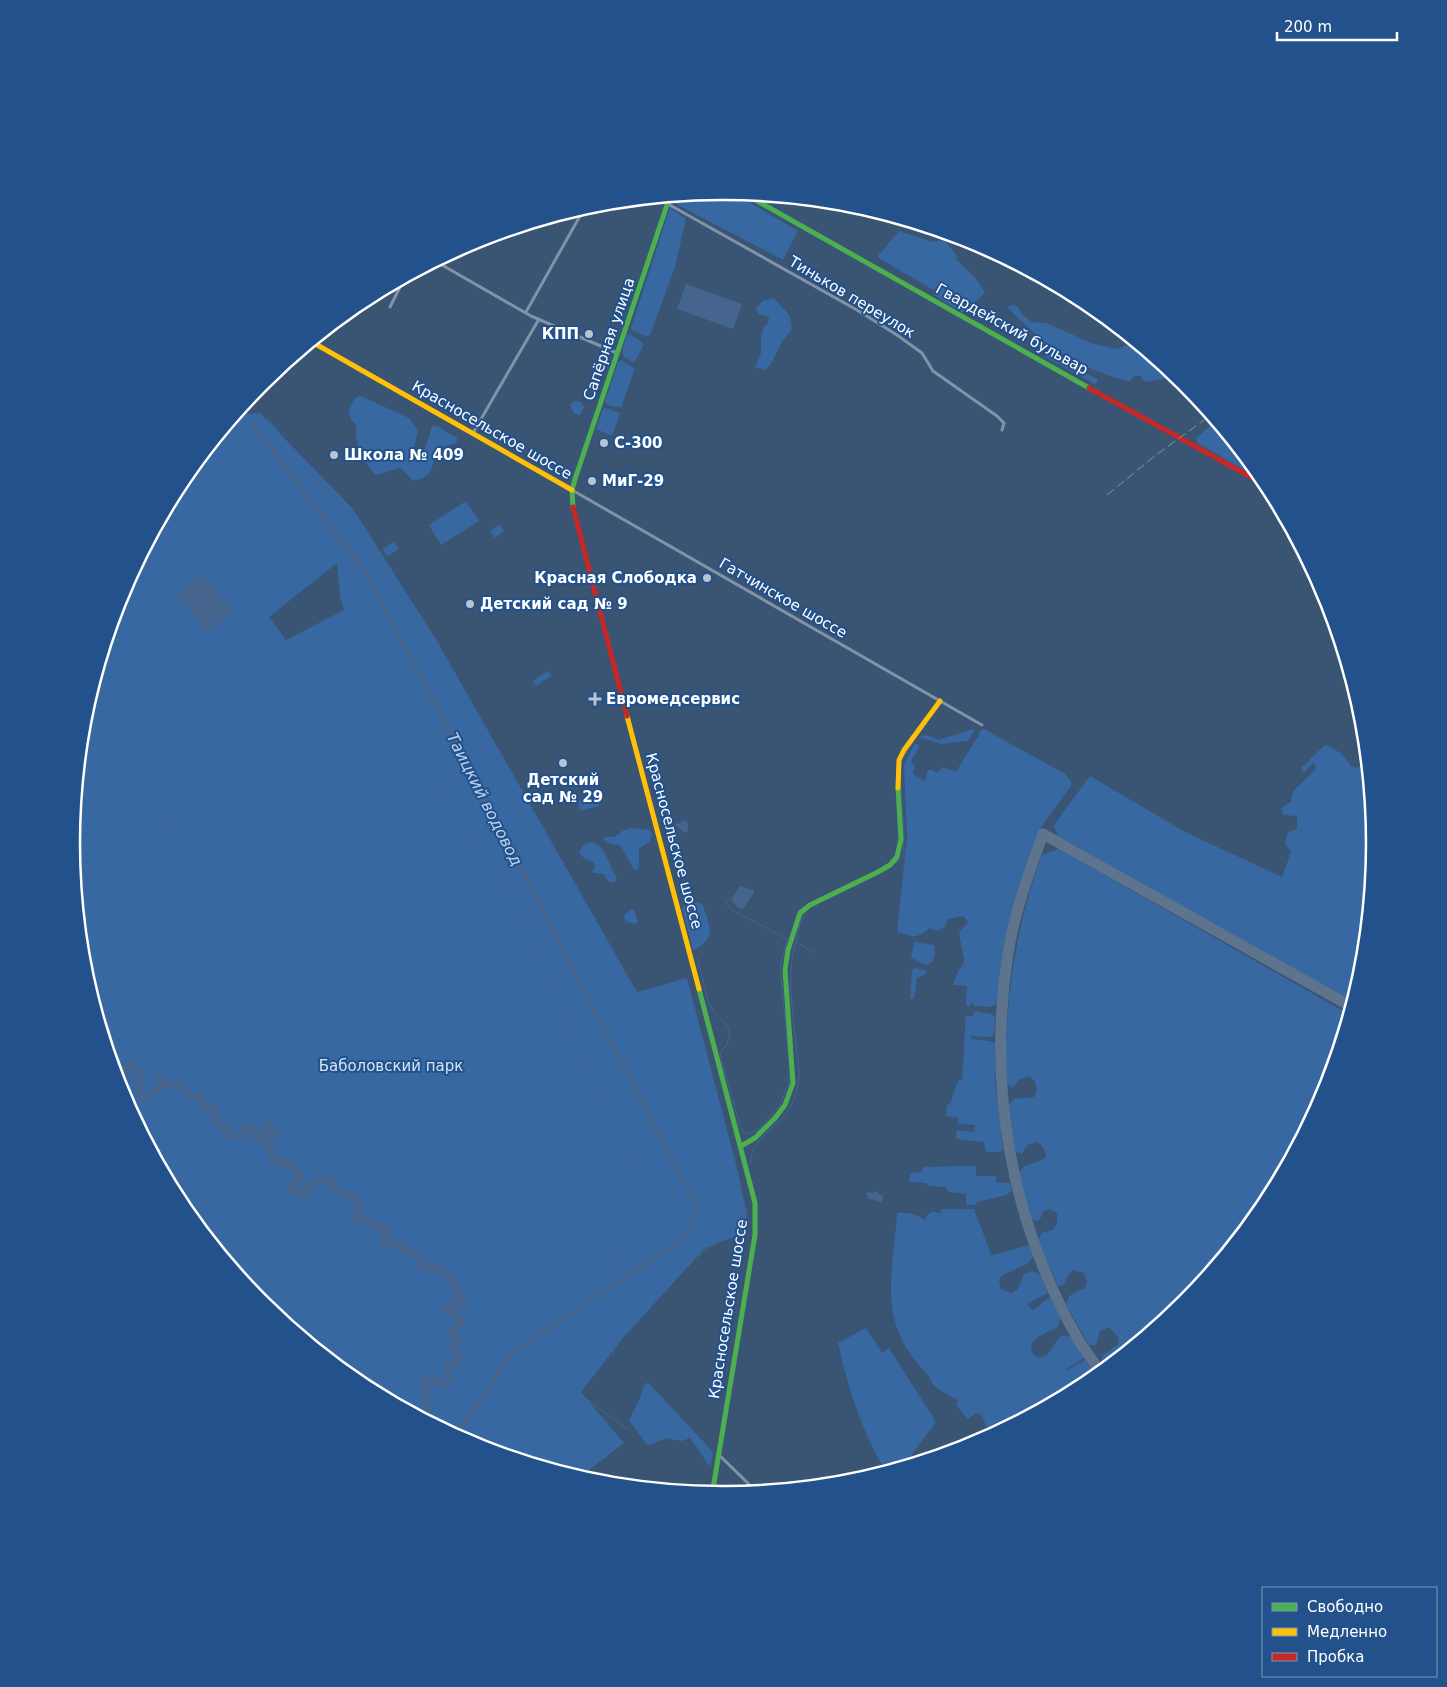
<svg xmlns="http://www.w3.org/2000/svg" width="1447" height="1687" font-family="'DejaVu Sans',sans-serif">
  <rect width="100%" height="100%" fill="#3a5473"/>
  <path fill="#3768a1" fill-rule="evenodd" d="M724 191 732 192 798 231 783 260 674 203 676 196Z
    M670 208 686 219 675 267 650 335 645 336 632 330 631 328Z
    M899 231 932 242 942 240 945 241 957 256 956 259 975 277 985 293 963 313 934 295 935 291 877 257Z
    M774 298 790 316 792 329 782 342 770 365 765 370 755 368 761 353V338L763 328 768 323 769 317 759 314 755 309 763 301Z
    M1014 305 1018 307 1022 314 1031 322 1046 323 1094 344 1117 349 1129 344 1132 339 1179 377 1145 382 1140 376H1134L1130 381H1126C1077 367 1042 344 1007 307Z
    M630 334 644 344 635 361 633 362 624 357 622 352 626 336Z
    M1049 352 1097 379 1098 382 1095 384 1047 358 1046 353Z
    M621 360 634 368V371L621 408 608 405 605 402 618 362Z
    M361 396 409 418 418 430 414 450 418 454 425 449 432 426H437L457 438V443L435 449C432 467 435 476 413 481L401 468C391 469 385 474 375 475 363 459 354 445 356 424L351 420 348 410 355 398Z
    M574 401H580L584 407 580 415C573 414 572 411 570 404Z
    M242 407 249 414 260 413 353 509 437 641 637 992 687 978 736 1164 747 1214 743 1233 705 1248 623 1338 581 1392 624 1443 579 1478 474 1446 361 1386 262 1305 181 1206 121 1093 84 970 71 842 84 716 121 594 181 481ZM337 563 340 597 344 610 286 640 269 617Z
    M605 408 620 413 612 436 596 429 603 409Z
    M1216 421 1266 481 1267 483 1197 443 1196 438Z
    M466 501 479 521 441 545 429 525Z
    M499 524 504 531 495 538 490 531Z
    M394 541 399 549 387 556 383 549Z
    M1296 555 1312 568 1317 577 1304 568 1295 556Z
    M548 671 551 676 536 686 533 681Z
    M973 729 974 731 968 741 941 744 923 738 919 739 921 736 926 735 939 740Z
    M984 729 1065 774 1071 781V786L1041 827 1021 881 1006 942 997 1004 991 1007 973 1006V1003H971L970 1007 966 1006 967 986 953 985 958 971 963 965 964 959 959 933 968 922 963 916 948 919 945 927 938 931 930 928C916 940 913 936 897 932L907 836 904 765 915 743 920 746 911 761 915 767 913 774 925 781 928 770H933L937 773 943 767 956 772 976 739 980 735 978 734 980 731Z
    M1325 745 1341 753 1351 766 1356 768 1368 763 1376 844 1363 971 1353 1003 1058 836 1054 827 1058 819 1090 776 1187 833 1282 877 1291 852 1285 843 1288 832 1297 829V816L1283 815 1281 808 1291 802 1293 791 1316 769 1315 764 1313 763 1304 773 1301 768Z
    M597 796 599 806 580 811 578 801Z
    M632 828 649 830 652 834 650 841 639 849V866L637 870H634L621 846 608 843 604 839V837H614L624 830Z
    M590 842C608 844 607 866 617 877L615 882H609L604 874 594 873 592 871 595 867 593 862 584 858 579 853 583 846Z
    M1059 849 1350 1015 1326 1093 1266 1206 1185 1305 1105 1370 1101 1363 1103 1355 1117 1345 1119 1338 1109 1327 1100 1331 1096 1345H1089L1066 1304 1069 1296 1085 1288 1087 1281 1084 1273 1073 1270 1067 1277 1064 1285 1058 1286 1038 1240 1042 1233 1054 1229 1057 1222V1213L1050 1209 1044 1211 1039 1221 1032 1220 1019 1173 1024 1166 1043 1160 1046 1156 1043 1147 1037 1142 1028 1144 1022 1154 1014 1151 1008 1115V1105L1014 1099 1034 1097 1037 1091 1035 1081 1028 1076 1019 1080 1013 1087 1007 1085 1006 1082C1004 1004 1015 928 1042 855Z
    M697 902 703 905C709 927 718 935 695 950L693 949 682 908 683 906Z
    M631 909 634 910 638 921 636 924 627 922 624 918 625 914Z
    M914 942 934 945 935 953 933 961 927 965 911 958Z
    M916 968 927 971 926 974 917 978 914 998 910 999 912 970Z
    M974 1011 992 1014 995 1018 994 1035 989 1037 971 1036V1039L989 1041 995 1043V1081L1003 1150 1000 1152H986L984 1142 956 1139 957 1130 974 1132 975 1125 958 1124V1118L946 1116 947 1105 950 1104C954 1096 954 1088 959 1080H962L966 1014 967 1016H973Z
    M976 1166V1176H996V1182L1010 1183 1012 1190 1006 1195 978 1202 976 1205H966V1194L949 1192 945 1187 928 1186 926 1183 909 1182 910 1173 921 1172 924 1167Z
    M942 1209H974L991 1254 994 1255 1029 1245 1033 1256 1029 1263 1001 1276 999 1282 1001 1289 1011 1293 1017 1290 1024 1274 1033 1271 1040 1274 1048 1293 1027 1304 1033 1310 1050 1297 1061 1318 1058 1327C1051 1331 1039 1335 1034 1341 1026 1349 1036 1362 1045 1356 1054 1351 1053 1341 1063 1335L1071 1337 1084 1358 1067 1369 1068 1370 1085 1360 1097 1377 1086 1386 986 1439 984 1436 988 1430 981 1414 976 1413 968 1419 956 1405 958 1400C950 1396 938 1390 932 1383 930 1379 929 1376 926 1373 876 1321 893 1277 897 1213 907 1212 918 1214 925 1220L927 1215 934 1211 937 1213H941Z
    M866 1328 882 1353 889 1348 936 1422 902 1468 886 1472C862 1432 848 1389 838 1343Z
    M648 1382 713 1452 710 1467 690 1438 682 1441 666 1438 648 1446 629 1420 640 1399 643 1387Z"/>
  <path fill="#45658e" d="M686 284 742 304 733 329 677 309Z
    M203 574 233 611 206 632 176 595Z
    M685 820 688 824V832L684 833 678 827 673 826Z
    M740 886 754 890V893L743 909 738 908 731 899Z
    M877 1191 879 1194 883 1196 882 1202 867 1198V1192L873 1193Z"/>
  <g fill="none" stroke-linecap="round" stroke-linejoin="round">
    <path stroke="#45658e" stroke-width="1" d="M267 417 326 497 361 533 373 550 388 575 458 705
      M251 425 349 561 368 603 447 754 451 763V773
      M460 709 484 755 481 765 475 769
      M481 765 502 785V788L505 789C511 801 534 836 532 846L554 899 565 908 576 914 580 919 610 972 620 1001 649 1054 672 1087 691 1119 739 1185 743 1202 737 1225 724 1237 680 1269
      M452 776 466 791 471 800 562 968 675 1187 676 1203
      M437 785 492 864 513 899 561 991 574 1032 632 1145 643 1178 645 1194 640 1211 620 1249 613 1275 589 1295
      M436 786 465 773
      M435 793 493 874 554 994 567 1037 581 1067 624 1150 633 1180 635 1197 616 1239 611 1255 597 1277 582 1288
      M71 843 93 832 125 825 170 824 251 819 275 812 346 800 410 798 434 787
      M894 864 903 856 904 832 900 771 902 762 913 742
      M77 900 85 934 91 994
      M684 907 696 948
      M806 912 800 923 796 942 815 953
      M703 953 699 955 697 958C703 974 704 992 711 1007 716 1017 727 1021 730 1032L727 1045 720 1052 721 1059 741 1129 747 1134 757 1131 779 1107 789 1083 790 1071 780 967 787 939 732 910 726 903 729 899 732 901
      M617 992 621 990 627 1000
      M629 1000 639 998
      M101 1027 117 1005 149 937 165 877V826
      M184 1088 190 1084 203 1079 255 1101 358 1116 384 1126
      M751 1164C748 1139 781 1126 791 1106 795 1099 796 1091 798 1084 801 1074 798 1062 797 1053 794 1019 785 974 796 942
      M689 1192 685 1201 695 1219
      M903 1216 928 1223 1040 1410
      M578 1308 581 1311
      M573 1312 572 1347 574 1372
      M583 1314 612 1344 614 1355
      M517 1349 577 1393
      M584 1365 592 1324
      M585 1398 629 1430
      M457 1437 460 1431
      M570 1475 612 1445"/>
    <path stroke="#45658e" stroke-width="4.5" d="M253 424 362 567 372 583 695 1203 697 1212
      M165 824V825
      M587 1302 685 1238 693 1227 695 1219
      M486 1450 460 1431 512 1353 580 1307"/>
    <path stroke="#45658e" stroke-width="8" d="M117 1081C125 1077 124 1068 130 1063L139 1069V1093L141 1098 160 1089 161 1086 159 1081 161 1079 167 1084 181 1085 191 1096 200 1095 203 1105 207 1110 215 1108 216 1109V1123L220 1127H227L229 1134 236 1137 241 1135 243 1128 246 1127 252 1131 255 1139H258L266 1125H269L274 1132 269 1137 268 1146 273 1152 271 1157C275 1165 280 1162 287 1162L300 1175 299 1181 290 1188 293 1192 306 1195 308 1193 306 1187 324 1179 331 1182 336 1190 359 1201 360 1207 354 1211 355 1220 361 1218 368 1225 374 1223 387 1230 383 1236 386 1245 393 1240 405 1251 419 1256 422 1267C428 1269 432 1267 438 1268 445 1269 461 1292 463 1299V1301L460 1298 455 1300 447 1309 448 1311 456 1309V1313L462 1324 460 1326 450 1332 453 1337 458 1338 459 1340 453 1346 456 1350 458 1360 448 1367 449 1380 446 1385H442L432 1377 428 1378 424 1382C426 1394 431 1408 422 1418"/>
    <path stroke="#5e748c" stroke-width="11" d="M1101 1373C1094 1362 1085 1351 1078 1339 1011 1221 987 1088 1008 954 1014 913 1029 873 1043 834L1352 1007"/>
    <path stroke="#8193a7" stroke-width="3" d="M668 204 857 310 897 335 922 353 933 371 997 416 1004 423 1002 430
      M435 261 531 316 617 353
      M390 307 405 277
      M526 312 585 207
      M473 433 539 319
      M572 490 982 725
      M1295 549 1296 538
      M718 1454 757 1492"/>
    <path stroke="#4caf50" stroke-width="5" d="M743 193 1089 388
      M573 507 572 490 575 479 670 196
      M699 989 755 1203V1235L712 1495
      M741 1146 755 1138 775 1118 785 1105 793 1083 785 970 788 950 800 913 810 905 878 872 890 865 897 857 901 839 898 788"/>
    <path stroke="#ffc107" stroke-width="5" d="M312 342 572 490
      M627 716 699 989
      M898 788 899 760 904 750 940 701"/>
    <path stroke="#c62828" stroke-width="5" d="M1089 388 1269 487
      M573 507 627 716"/>
    <path stroke="#8193a6" stroke-width="1" stroke-dasharray="9 4" stroke-linecap="butt" d="M1107 495 1156 455 1211 415"/>
  </g>
  <g fill="#bac3ce" stroke="#22518b" stroke-width="2">
    <circle cx="589" cy="334" r="5"/>
    <circle cx="604" cy="443" r="5"/>
    <circle cx="334" cy="455" r="5"/>
    <circle cx="592" cy="481" r="5"/>
    <circle cx="707" cy="578" r="5"/>
    <circle cx="470" cy="604" r="5"/>
    <path d="M592.5 691.5h5v5h5v5h-5v5h-5v-5h-5v-5h5z"/>
    <circle cx="563" cy="763" r="5"/>
  </g>
  <g text-anchor="middle" stroke-width="4" stroke-linejoin="round" paint-order="stroke">
    <g font-size="15" fill="#fff" stroke="#22518b">
      <text transform="translate(852 297) rotate(31)" y="5">Тиньков переулок</text>
      <text transform="translate(1012 329) rotate(29)" y="5">Гвардейский бульвар</text>
      <text transform="translate(609 339) rotate(-71)" y="5">Сапёрная улица</text>
      <text transform="translate(492 430) rotate(30)" y="5">Красносельское шоссе</text>
      <text transform="translate(783 598) rotate(30)" y="5">Гатчинское шоссе</text>
      <text transform="translate(674 841) rotate(75)" y="5">Красносельское шоссе</text>
      <text transform="translate(728 1309) rotate(-81)" y="5">Красносельское шоссе</text>
    </g>
    <g font-size="15" font-weight="bold" fill="#fff" stroke="#22518b" text-anchor="start">
      <text x="579" y="339" text-anchor="end">КПП</text>
      <text x="614" y="448">С-300</text>
      <text x="344" y="460">Школа № 409</text>
      <text x="602" y="486">МиГ-29</text>
      <text x="697" y="583" text-anchor="end">Красная Слободка</text>
      <text x="480" y="609">Детский сад № 9</text>
      <text x="606" y="704">Евромедсервис</text>
      <text x="563" y="785" text-anchor="middle">Детский<tspan x="563" dy="17">сад № 29</tspan></text>
    </g>
    <g font-size="15" fill="#d4e5f8" stroke="#22518b">
      <text x="391" y="1071">Баболовский парк</text>
    </g>
    <g font-size="16" font-style="italic" fill="#bbd5f2" stroke="#22518b">
      <text transform="translate(485 799) rotate(63)" y="6">Таицкий водовод</text>
    </g>
  </g>
  <path d="M0 0H1447V1687H0ZM80 843a643 643 0 1 1 1286 0a643 643 0 1 1-1286 0Z" fill="#22518b" fill-rule="evenodd"/>
  <path fill="none" stroke="#fff" stroke-width="2.5" d="M80 843a643 643 0 1 1 1286 0a643 643 0 1 1-1286 0Z"/>
  <rect x="1262" y="1587" width="175" height="90" fill="#22518b" stroke="#7a97b9"/>
  <rect x="1272" y="1603" width="25" height="8" fill="#4caf50" stroke="#7a97b9"/>
  <text x="1307" y="1612" font-size="15" fill="#ffffff">Свободно</text>
  <rect x="1272" y="1628" width="25" height="8" fill="#ffc107" stroke="#7a97b9"/>
  <text x="1307" y="1637" font-size="15" fill="#ffffff">Медленно</text>
  <rect x="1272" y="1653" width="25" height="8" fill="#c62828" stroke="#7a97b9"/>
  <text x="1307" y="1662" font-size="15" fill="#ffffff">Пробка</text>
  <path d="M1277 32v8h120v-8" fill="none" stroke="#ffffff" stroke-width="2.5"/>
  <text x="1284" y="32" font-size="15" fill="#ffffff" stroke="#22518b" stroke-width="4" paint-order="stroke">200 m</text>
</svg>
